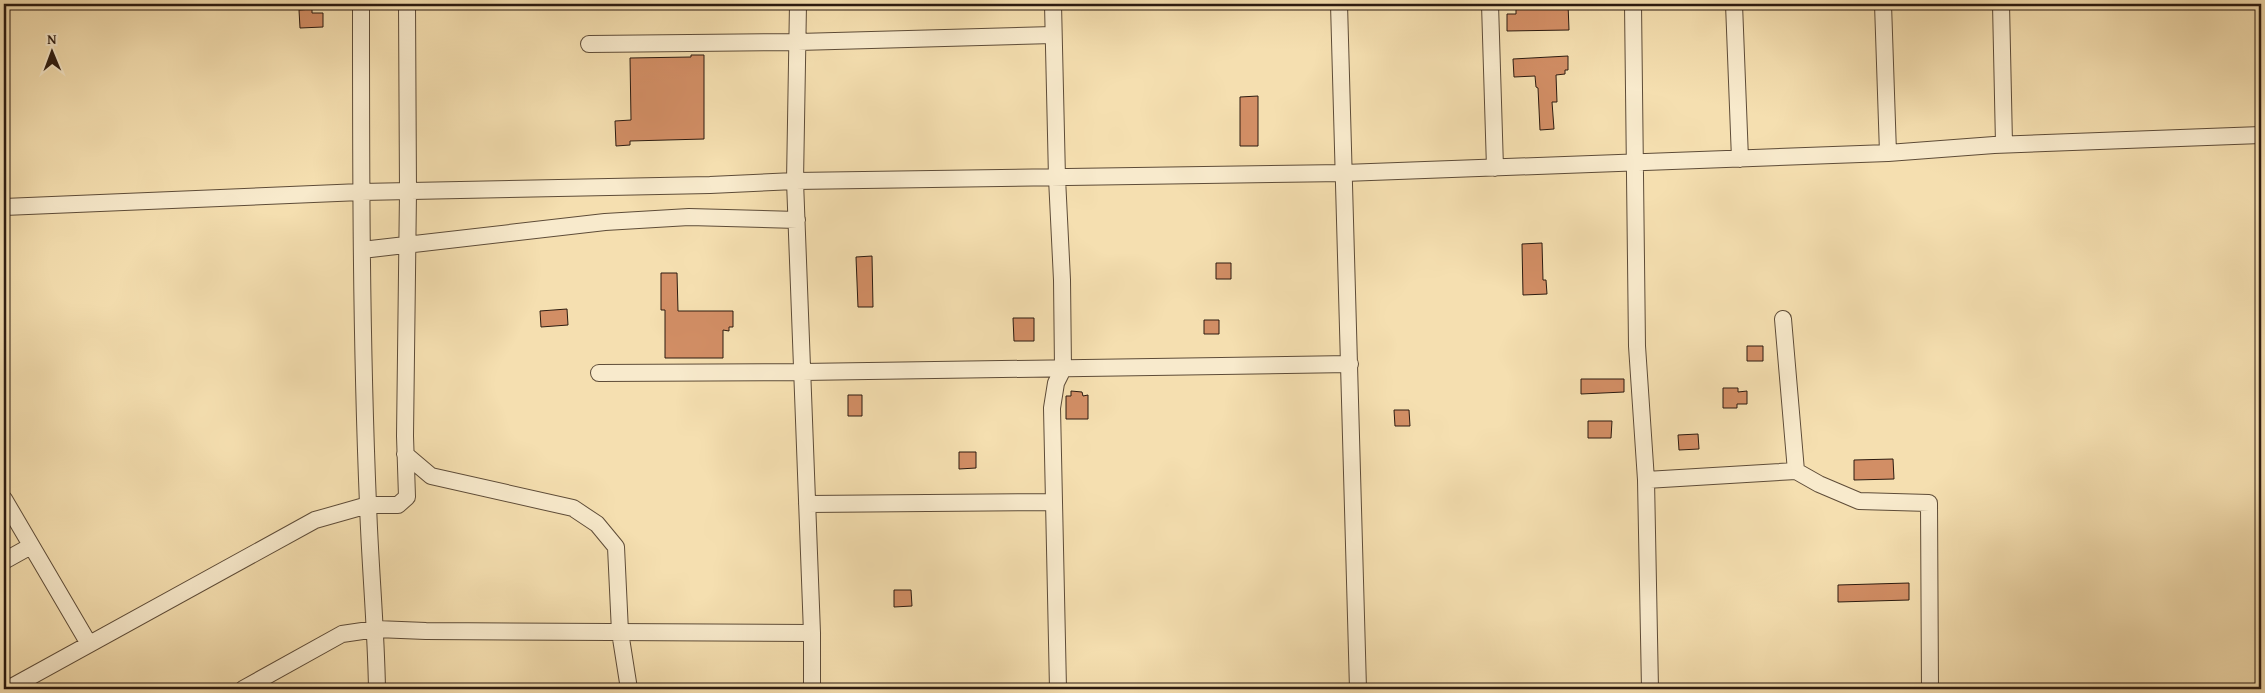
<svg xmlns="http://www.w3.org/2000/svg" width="2265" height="693" font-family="'Gentium Book Plus',serif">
  <rect width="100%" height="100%" fill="#f5dfb0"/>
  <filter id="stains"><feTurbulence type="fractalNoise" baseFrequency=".004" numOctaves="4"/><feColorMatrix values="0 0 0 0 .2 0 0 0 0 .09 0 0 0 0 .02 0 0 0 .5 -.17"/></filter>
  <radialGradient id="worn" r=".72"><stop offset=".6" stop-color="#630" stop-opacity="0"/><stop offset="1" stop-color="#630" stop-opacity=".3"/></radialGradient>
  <path fill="#d28e65" stroke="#2c1b10" d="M1516 4H1568L1569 30 1507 31V14H1516Z
    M312 9V13H323V27L300 28 299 10Z
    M691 55H704V139L630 141V145L616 146 615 121 631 120 630 58 691 57Z
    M1568 56V70H1565V74L1556 75 1557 102H1552L1554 129 1540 130 1538 88 1536 87 1535 76 1514 77 1513 59Z
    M1258 96V146H1240V97Z
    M1542 243 1543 280H1546L1547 294 1523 295 1522 244Z
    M872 256 873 307H858L856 257Z
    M1216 263H1231V279H1216Z
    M661 273H677L678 311H733V327H729V331L723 330V358H665V310H661Z
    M567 309 568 325 541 327 540 311Z
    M1013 318H1034V341H1014Z
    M1204 320H1219V334H1204Z
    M1747 346H1763V361H1747Z
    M1581 379H1624V392L1581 394Z
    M1723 388H1738V392L1747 391V404H1737V408H1723Z
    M1071 391 1082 392 1083 396 1088 395V419H1066V396H1071Z
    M848 395H862V416H848Z
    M1394 410H1409L1410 426H1395Z
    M1588 421H1612L1611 438H1588Z
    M1698 434 1699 449 1679 450 1678 435Z
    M959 452H976V468L959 469Z
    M1893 459 1894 479 1854 480V460Z
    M1909 583V600L1838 602V585Z
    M894 590H911L912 606 894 607Z"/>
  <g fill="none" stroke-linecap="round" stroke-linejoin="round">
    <defs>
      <path id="minor" d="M361 4C361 170 361 337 368 504 370 566 376 627 377 689
        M798 4 795 181 812 633V689
        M1053 4 1057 178 1062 280 1063 369 1056 383 1052 408 1058 689
        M1339 4 1358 689
        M1490 4 1495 168
        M1633 4 1637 346 1646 480 1650 689
        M1734 4 1740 159
        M1883 4 1888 153
        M2001 4 2004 144
        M589 44 798 42 1053 35
        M4 207 361 192 710 185 795 181 1344 173 1888 153 1994 145 2261 135
        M362 250 605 222 689 217 797 220
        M1783 319 1796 471
        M599 373 802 372 1350 364
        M405 454 431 476 573 508 597 524 616 547 620 632 629 689
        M1646 480 1796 471 1819 484 1859 501 1929 503 1930 689
        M4 499 89 644
        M807 504 1054 502
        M4 561 31 546
        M8 689 315 520 368 505H398L407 497 405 436 408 192 407 4
        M243 689 342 634 376 629 426 631 812 633"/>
    </defs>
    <use href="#minor" stroke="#5e4c38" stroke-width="18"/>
    <use href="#minor" stroke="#f8eacc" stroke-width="16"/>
  </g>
  <rect width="2265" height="693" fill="none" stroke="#f5dfb0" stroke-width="20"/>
  <rect x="5" y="5" width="2255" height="683" fill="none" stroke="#2c1b10" stroke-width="2.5"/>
  <rect x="10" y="10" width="2245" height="673" fill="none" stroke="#2c1b10"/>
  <g transform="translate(52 52) rotate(359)" stroke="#f8eacc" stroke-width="4" paint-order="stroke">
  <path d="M0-4L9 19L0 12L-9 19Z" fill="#2c1b10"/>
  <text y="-8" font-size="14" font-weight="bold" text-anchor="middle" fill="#2c1b10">N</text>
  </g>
  <rect width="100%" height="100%" filter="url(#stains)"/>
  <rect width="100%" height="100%" fill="url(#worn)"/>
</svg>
